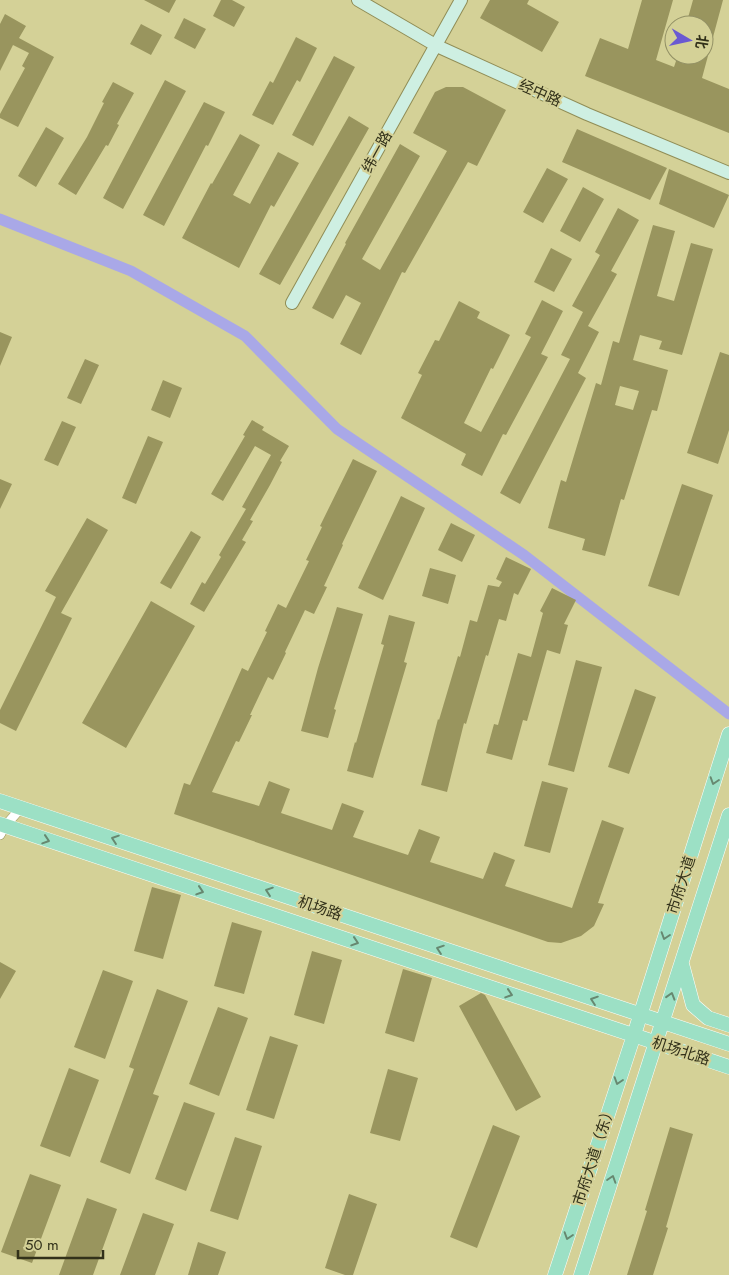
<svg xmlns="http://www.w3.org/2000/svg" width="729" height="1275" font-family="Jost,'Noto Sans SC',sans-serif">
  <rect width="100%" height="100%" fill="#d4d197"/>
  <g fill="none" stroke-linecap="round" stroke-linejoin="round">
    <path stroke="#a9a8e7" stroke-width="11" d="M0 219 131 271 245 336 337 429 524 555 729 714"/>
  </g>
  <path fill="#99955e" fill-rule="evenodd" d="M144 0H176L169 13Z
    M221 0H232L245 7 234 27 213 16Z
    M490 0H529L527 4 559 22 542 52 480 18Z
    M642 0H673L656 60 674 67 678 55H704V25H686L693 0H723L702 78 729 89V133L585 76 600 38 628 49Z
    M5 14 26 26 19 38 54 57 18 127 0 118V114L25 68 22 66 29 53 13 45 0 71V24Z
    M184 18 206 29 195 49 174 38Z
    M141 24 162 35 151 55 130 44Z
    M296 37 317 48 300 82 297 80 273 125 252 115 270 81 273 83Z
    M334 56 355 67 313 146 292 135Z
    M165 80 186 91 123 209 103 198Z
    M113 82 134 93 117 124 119 125 108 146 106 145 76 195 58 184 87 137 104 103 102 102Z
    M446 87H463L506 110 477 166 468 162 405 273 402 272 361 355 340 344 361 303 346 295 333 319 312 308 346 244 345 243 400 144 420 156 362 259 380 270 447 151 413 133 435 92Z
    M204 102 225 112 208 146 206 145 164 226 143 215Z
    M349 116 369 128 280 285 259 274Z
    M46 127 64 138 36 187 18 176Z
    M577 129 667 168 650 200 562 162Z
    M240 134 260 145 233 195 250 204 278 152 299 163 274 207 271 205 239 268 182 238 211 183 212 184Z
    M547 168 568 179 543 223 523 212Z
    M669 169 729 195 714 228 659 204Z
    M583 187 604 199 580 242 560 231Z
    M618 208 639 220 611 271 617 274 588 326 599 332 578 373 586 378 520 504 500 493 570 359 561 355 583 312 572 306 600 255 595 252Z
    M653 225 675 231 657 296 674 301 691 243 713 249 682 355 659 349 662 341 640 335 633 360 668 370 657 411 652 410 624 500 621 499 605 556 582 550 585 539 548 528 561 480 566 482 596 383 601 385 613 341 619 343ZM620 386 639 391 633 410 615 405Z
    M551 248 572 259 554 292 534 282Z
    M542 300 563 311 541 354 548 357 506 435 503 434 482 476 461 465 466 454 401 418 422 375 418 373 435 340 439 341 459 301 480 312 477 318 510 335 493 369 491 368 464 423 481 432 531 337 525 334Z
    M0 332 12 337 0 366Z
    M720 352 729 355V430L718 464 687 453Z
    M85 359 99 365 81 404 67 398Z
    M163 380 182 388 170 418 151 410Z
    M252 420 264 427 262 430 289 446 280 461 282 462 270 485 250 520 253 521 242 540 246 542 204 612 190 604 202 582 205 584 221 557 219 555 246 509 242 507 271 455 255 446 223 501 211 494 245 436 243 435Z
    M62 421 76 427 58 466 44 460Z
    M148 436 163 442 136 504 122 498Z
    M353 459 377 471 342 544 343 545 324 586 327 587 314 614 305 610 285 652 286 653 273 680 268 677 250 715H252L239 742 236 741 212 792 259 806 269 781 290 789 281 813 332 830 342 803 364 811 353 837 408 855 419 829 440 837 430 862 483 879 494 852 515 860 505 886 572 908 602 820 624 828 598 903 604 904 594 926 581 936 561 943 548 942 174 814 184 783 190 785 242 668 248 671 267 632 265 631 278 604 286 608 309 561 306 560 322 527 320 526Z
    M0 479 12 484 0 509Z
    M682 484 713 495 679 596 648 586Z
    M401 496 425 508 383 600 358 588Z
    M87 518 108 530 61 613 72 618 16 731 0 723V710L56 597 45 591Z
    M451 523 475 535 462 562 438 550Z
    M191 531 201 537 171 589 160 583Z
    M506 557 531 569 518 595 514 593 506 621 499 619 488 656 486 655 466 724 464 723 447 792 421 785 438 719 439 720 458 656 460 657 470 620 477 622 488 585 499 587 502 582 496 579Z
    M430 568 456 575 448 604 422 596Z
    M552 588 576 600 564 624 568 625 560 654 547 650 527 721 523 720 512 760 486 753 494 724 498 725 518 653 531 657 543 613 540 611Z
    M151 601 195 626 126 748 82 723Z
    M337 607 363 614 334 709 336 710 328 738 301 731 318 668Z
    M389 615 415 622 404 662 407 663 373 778 347 771 355 742 356 743 384 645 381 644Z
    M576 660 602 667 574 772 548 765Z
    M635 689 656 697 629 774 608 767Z
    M542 781 568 788 550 853 524 846Z
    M152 887 181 895 163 959 134 951Z
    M232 922 262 931 244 994 214 986Z
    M312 951 342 960 324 1024 294 1015Z
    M0 962 16 971 0 999Z
    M403 969 432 978 414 1042 385 1033Z
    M103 970 133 981 105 1059 74 1047Z
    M157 989 188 1001 153 1094 159 1096 130 1174 100 1162 134 1069 129 1067Z
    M481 993 485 995 541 1097 516 1111 459 1006Z
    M218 1007 248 1018 219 1096 189 1084Z
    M270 1036 298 1045 274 1119 246 1110Z
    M69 1068 99 1080 70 1157 40 1146Z
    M388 1069 418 1078 400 1141 370 1133Z
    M184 1102 215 1113 186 1191 155 1179Z
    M493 1125 520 1136 477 1248 450 1237Z
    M670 1127 693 1134 666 1227 668 1228 653 1275H627L647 1211 645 1210Z
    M235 1137 262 1146 238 1220 210 1211Z
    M30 1174 61 1185 32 1263 1 1252Z
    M349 1194 377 1204 353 1275H345L325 1268Z
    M87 1198 117 1209 93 1275H59Z
    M143 1213 174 1224 155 1275H120Z
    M198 1242 226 1252 218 1275H188Z"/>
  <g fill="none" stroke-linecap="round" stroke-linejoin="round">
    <defs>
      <path id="street" d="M0 835 5 826 21 808"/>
      <path id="secondary" d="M358 0 437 46 587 114 729 173
        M292 303 461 0"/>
      <path id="primary" d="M0 801 729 1044
        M0 824 729 1067
        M682 964 693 1005 708 1018 729 1025
        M555 1275 634 1035 729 734
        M581 1275 729 815"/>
    </defs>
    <use href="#street" stroke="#908d56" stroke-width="10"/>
    <use href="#secondary" stroke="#908d56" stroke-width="14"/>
    <use href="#primary" stroke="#fff" stroke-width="15"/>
    <use href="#street" stroke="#fff" stroke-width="9"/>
    <use href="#secondary" stroke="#ceefe2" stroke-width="12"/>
    <use href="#primary" stroke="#9ce0c5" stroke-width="14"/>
  </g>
  <defs><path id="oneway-chevron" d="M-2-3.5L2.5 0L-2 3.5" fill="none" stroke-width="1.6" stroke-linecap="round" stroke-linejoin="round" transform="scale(1.25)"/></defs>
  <g stroke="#678870">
    <use href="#oneway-chevron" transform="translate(714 781) rotate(108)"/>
    <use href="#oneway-chevron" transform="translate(115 839) rotate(-161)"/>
    <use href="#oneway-chevron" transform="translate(46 840) rotate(18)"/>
    <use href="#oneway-chevron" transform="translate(200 891) rotate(18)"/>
    <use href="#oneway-chevron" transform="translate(269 891) rotate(-161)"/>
    <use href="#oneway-chevron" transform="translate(665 936) rotate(108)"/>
    <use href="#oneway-chevron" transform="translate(355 942) rotate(18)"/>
    <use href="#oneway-chevron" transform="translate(440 949) rotate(-161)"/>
    <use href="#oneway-chevron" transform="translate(509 994) rotate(18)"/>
    <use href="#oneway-chevron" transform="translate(671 996) rotate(-73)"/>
    <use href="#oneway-chevron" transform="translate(594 1000) rotate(-161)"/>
    <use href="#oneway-chevron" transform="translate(618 1081) rotate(108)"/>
    <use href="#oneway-chevron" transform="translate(612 1179) rotate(-72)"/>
    <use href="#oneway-chevron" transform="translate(568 1236) rotate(108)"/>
  </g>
  <g text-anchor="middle" stroke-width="4.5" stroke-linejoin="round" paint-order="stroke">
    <g font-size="15" fill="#32311a" stroke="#d4d197">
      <text transform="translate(540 93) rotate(24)" y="5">经中路</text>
      <text transform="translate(377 152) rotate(-61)" y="5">纬一路</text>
      <text transform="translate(681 885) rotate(-72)" y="5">市府大道</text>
      <text transform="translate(320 908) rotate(19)" y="5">机场路</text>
      <text transform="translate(681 1051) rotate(18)" y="5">机场北路</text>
      <text transform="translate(594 1155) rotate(-72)" y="5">市府大道（东）</text>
    </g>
  </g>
  <g transform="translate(689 40) rotate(99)"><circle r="24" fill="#d4d197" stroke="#939165"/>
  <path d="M0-4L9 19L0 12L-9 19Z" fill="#6a59d2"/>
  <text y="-8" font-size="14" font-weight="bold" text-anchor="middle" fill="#32311a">北</text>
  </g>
  <path d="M18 1250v8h85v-8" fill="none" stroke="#32311a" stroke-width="2.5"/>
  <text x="25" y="1250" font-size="15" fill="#32311a" stroke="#d4d197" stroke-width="4" paint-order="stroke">50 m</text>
</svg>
